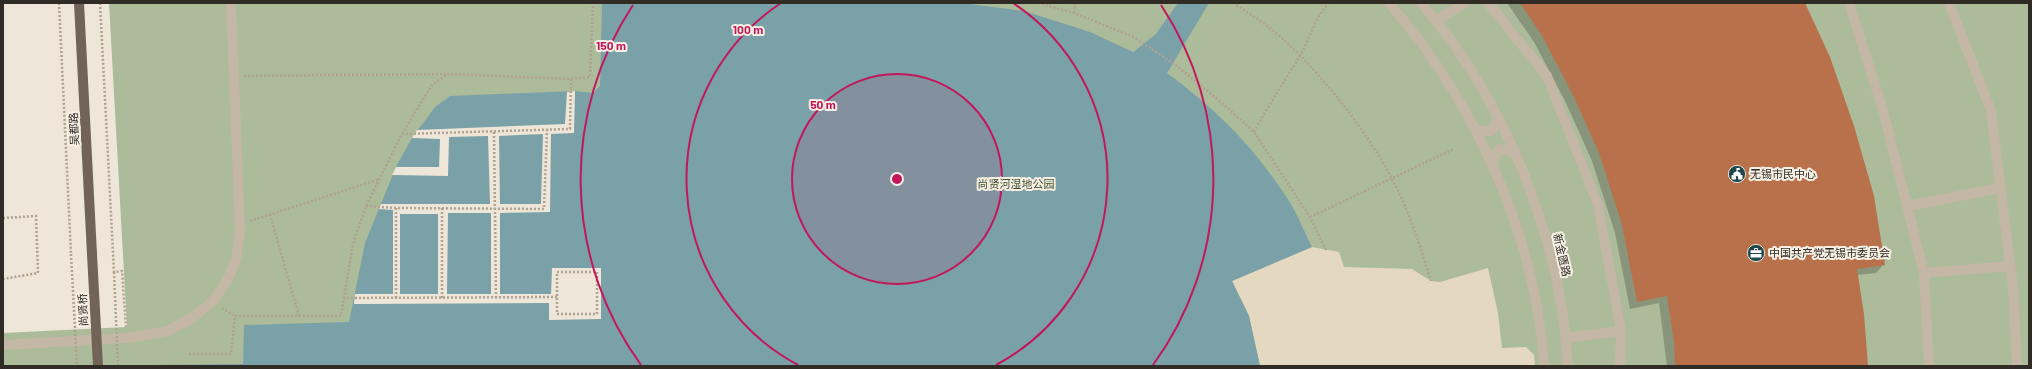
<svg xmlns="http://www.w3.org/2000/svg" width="2032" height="369" font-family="Barlow,'Noto Sans SC',sans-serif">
  <rect width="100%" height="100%" fill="#eee6d8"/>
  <path fill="#acbb9a" d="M109 3H2029V366H3V333L127 327Z"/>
  <path fill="#e4d8c1" d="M1312 247 1339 252 1344 267 1412 269 1431 281 1440 282 1488 268 1498 313 1502 348 1526 347 1534 355 1535 366H1260L1249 316 1232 281Z"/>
  <path fill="#7aa1a7" d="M1178 3H1209L1167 73C1216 109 1254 147 1287 198 1297 213 1304 231 1312 247L1232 281 1249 316 1260 366H59L243 364 244 325 349 322 365 243 396 167 412 138 435 107 450 96 575 91 593 93 600 86 602 4H970L1024 11 1090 32 1133 52 1156 34Z"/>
  <path fill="#eee6d8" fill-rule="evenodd" d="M575 91 574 133 551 134 550 212 500 213V294H551L552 268H601V319L549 320V303L354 304 355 294H393V210L379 209 381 204H490L488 136 449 137 448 176 392 175 396 167H439L440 139 412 138 417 130 565 124 567 92ZM543 134 541 204H500L499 136ZM448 213H491V294H447ZM400 214H438V294H400Z"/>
  <path fill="#0003" d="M1507 3H1804L1883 265 1876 273 1857 275 1867 366H1667L1659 303 1630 309 1615 233 1592 161 1566 103 1534 42Z"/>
  <path fill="#b9714b" d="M1520 3H1805L1830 57 1854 126 1874 196 1885 265 1857 269 1864 314 1868 366H1675L1674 342 1667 296 1637 302 1622 225 1599 153 1573 95 1541 34Z"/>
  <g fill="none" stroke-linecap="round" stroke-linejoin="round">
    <path stroke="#b0a190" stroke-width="2.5" stroke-dasharray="2 2" stroke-linecap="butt" d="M59 3 71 254
      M100 3 114 272 122 271 126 327
      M1038 3 1074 13 1134 37 1177 66 1222 103 1254 132 1310 217 1326 250
      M1233 3C1244 10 1255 17 1266 25 1311 59 1366 129 1392 179 1409 210 1420 246 1431 281
      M1074 13 1076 3
      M244 76 447 74
      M494 132 496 298
      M1254 132C1268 106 1284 82 1299 57 1310 40 1314 18 1329 3
      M402 134 570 129 571 79
      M366 206 396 208 544 209 547 130
      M396 208V299
      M270 214 299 316
      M1310 217 1454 149
      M3 218 36 216 38 273 3 279
      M250 221 380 179
      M557 272H597V314H557Z
      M343 298 557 297
      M442 298V208
      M222 308 235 316
      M189 354H231L235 316H341L353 244 366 206 402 134 432 85 448 74 571 79 590 77 593 3"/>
    <path stroke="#c4b7a6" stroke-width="10" d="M1389 3C1474 101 1536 235 1544 366
      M1421 3C1505 99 1561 238 1568 366
      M1488 3 1547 76 1598 205 1621 331 1620 366
      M1849 3 1883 110 1924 273 1929 366
      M1949 3 1991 111 2013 288 2017 366
      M1436 21 1465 3
      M1475 131H1491L1496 124 1497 116
      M1492 166 1495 155 1500 149 1508 150 1515 154
      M1908 206 2000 188
      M1924 273 2010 266
      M1565 338 1621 331
      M3 345 127 338 168 331 192 318 212 302 227 281 236 259 240 232 231 3"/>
    <path stroke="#726358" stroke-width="10" d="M79 3 92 254"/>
    <path stroke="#b0a190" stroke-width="2.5" stroke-dasharray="2 2" stroke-linecap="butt" d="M71 254 77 366
      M114 272 118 366"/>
    <path stroke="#726358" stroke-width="10" d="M92 254 98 366"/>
  </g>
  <circle cx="897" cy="179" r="105" fill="#c2185b" fill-opacity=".12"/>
  <g fill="none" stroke="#c2185b" stroke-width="2">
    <circle cx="897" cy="179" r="105"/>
    <path d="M798 365A211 211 0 0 1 781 3M1013 3A211 211 0 0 1 996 365"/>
    <path d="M641 365A316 316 0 0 1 633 5M1161 5A316 316 0 0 1 1153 365"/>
  </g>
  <defs>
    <symbol id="civic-disc" viewBox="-11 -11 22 22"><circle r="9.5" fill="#20464e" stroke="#f6f0e4"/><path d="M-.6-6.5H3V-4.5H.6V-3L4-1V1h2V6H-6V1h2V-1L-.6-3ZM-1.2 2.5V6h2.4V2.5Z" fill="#fff"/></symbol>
    <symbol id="office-disc" viewBox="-11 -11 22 22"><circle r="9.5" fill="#20464e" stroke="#f6f0e4"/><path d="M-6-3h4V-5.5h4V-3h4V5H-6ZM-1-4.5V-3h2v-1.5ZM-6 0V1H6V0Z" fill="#fff"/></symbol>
  </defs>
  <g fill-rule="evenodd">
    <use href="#civic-disc" x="1727" y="164" width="20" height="20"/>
    <use href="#office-disc" x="1746" y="243" width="20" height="20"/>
  </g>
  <g text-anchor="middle" stroke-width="4" stroke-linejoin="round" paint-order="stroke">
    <g font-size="11" fill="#312b26" stroke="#f6f0e4">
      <text transform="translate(74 129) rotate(-93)" y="4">吴都路</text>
      <text transform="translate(1562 255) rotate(77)" y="4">新金匮路</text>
      <text transform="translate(83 310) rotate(-93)" y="4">尚贤桥</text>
    </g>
    <g font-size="11" fill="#312b26" stroke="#f6f0e4" text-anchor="start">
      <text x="1750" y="178">无锡市民中心</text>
      <text x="1769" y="257">中国共产党无锡市委员会</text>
    </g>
    <g font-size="11" fill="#3d4d2c" stroke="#f6f0e4">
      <text x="1016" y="188">尚贤河湿地公园</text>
    </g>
  </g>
  <circle cx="897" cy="179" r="6" fill="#c2185b" stroke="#f6f0e4" stroke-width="2"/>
  <g font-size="12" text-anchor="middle" font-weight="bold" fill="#c2185b" stroke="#f6f0e4" stroke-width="4" stroke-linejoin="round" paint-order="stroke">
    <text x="748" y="34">100 m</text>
    <text x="611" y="50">150 m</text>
    <text x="823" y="109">50 m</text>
  </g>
  <rect width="2032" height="369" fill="none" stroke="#312b26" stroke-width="8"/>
</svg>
